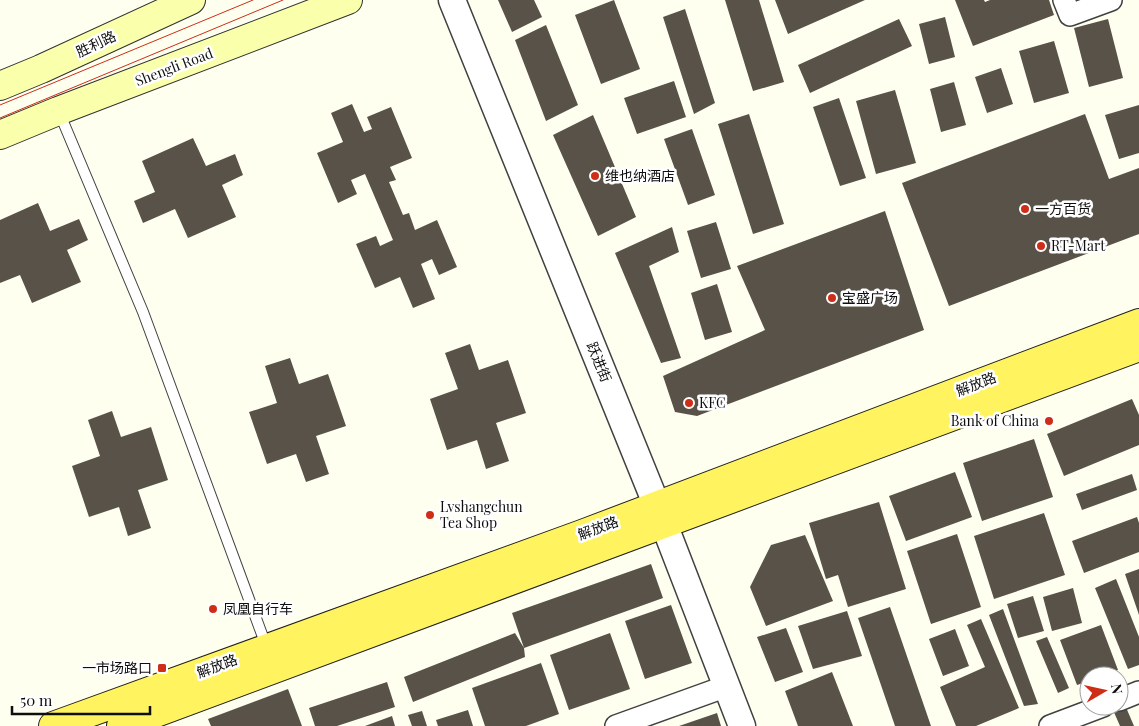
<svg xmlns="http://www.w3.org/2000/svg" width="1139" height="726" font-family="'Playfair Display','Noto Sans SC',serif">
  <rect width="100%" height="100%" fill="#fffff0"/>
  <path fill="#585249" d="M498 0H534L542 17 512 32Z
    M614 0 640 69 601 84 575 15Z
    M725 0H759L784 82 753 91Z
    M775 0H865L788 34Z
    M955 0H984L985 2 990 0H1049L1054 15 973 46Z
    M685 9 715 103 694 114 663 17Z
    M945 17 955 57 929 64 919 24Z
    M899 19 912 46 810 93 798 65Z
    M1108 19 1123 78 1089 87 1074 28Z
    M546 25 578 105 546 121 515 40Z
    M1054 41 1069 93 1034 103 1019 51Z
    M1001 68 1013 104 987 113 975 77Z
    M674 81 686 117 637 134 624 98Z
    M954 82 966 125 941 132 930 89Z
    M895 90 916 163 876 174 856 101Z
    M839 98 866 178 840 186 813 107Z
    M352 104 364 132 372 129 367 117 391 107 412 158 390 167 396 180 389 182 403 215 409 213 415 230 437 220 457 267 439 275 432 259 421 264 435 299 413 308 400 277 375 288 356 244 376 236 380 246 393 240 365 174 351 180 357 194 338 203 317 153 343 142 331 113Z
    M1139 105V153L1119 159 1105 115Z
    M749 114 784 224 753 234 718 124Z
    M1085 114 1109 179 1139 168V234L949 306 902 183Z
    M593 115 636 217 598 236 553 135Z
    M692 129 715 195 688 205 664 139Z
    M193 138 206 166 235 154 243 175 222 185 236 217 188 238 175 209 143 223 134 201 155 192 142 161Z
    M38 203 50 231 79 219 88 240 67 250 81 282 32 303 20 275 0 283V220Z
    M885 211 924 330 697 416 675 412 663 376 765 330 737 266Z
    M716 222 731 269 701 278 687 231Z
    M672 227 679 252 649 266 681 358 661 363 615 253Z
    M717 284 732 332 705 340 691 293Z
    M470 344 479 370 508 360 526 413 496 423 509 461 486 469 477 440 447 450 430 399 458 389 445 353Z
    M290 358 299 384 328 374 346 426 316 436 329 474 306 482 296 454 267 464 249 412 277 403 265 366Z
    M1132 399 1139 415V445L1064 476 1047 434Z
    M112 411 121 437 151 427 168 480 138 490 151 528 128 536 119 507 89 517 72 466 100 456 88 420Z
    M1034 439 1053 497 982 521 963 463Z
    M955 472 972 517 906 541 889 496Z
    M1132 474 1137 490 1082 510 1076 494Z
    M879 502 906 589 848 607 838 575 826 579 809 523Z
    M1044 513 1065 575 994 599 974 536Z
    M1137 517 1139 523V552L1084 573 1072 541Z
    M957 534 981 607 931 624 907 551Z
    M805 535 833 601 766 626 750 587 771 545Z
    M651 564 663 598 524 648 512 613Z
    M1139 569V615L1125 574Z
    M1116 579 1139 637V665L1128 669 1095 588Z
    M1073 588 1082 623 1052 631 1043 597Z
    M1033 596 1044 631 1018 638 1007 604Z
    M671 605 692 663 645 679 625 621Z
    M890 607 931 726H895L858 618Z
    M1003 609 1038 704 1024 706 989 615Z
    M847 611 862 656 813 669 798 626Z
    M981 619 1019 708 976 726H956L940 687 985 667 967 625Z
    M1101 625 1118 670 1101 676H1089V681L1077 685 1060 640Z
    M786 628 803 672 775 682 757 637Z
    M955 629 969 666 943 676 929 639Z
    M515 633 524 648 525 657 413 702 404 677Z
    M610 633 630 689 569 710 550 655Z
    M1047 637 1069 688 1058 693 1036 641Z
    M541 663 559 714 526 726H485L472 688Z
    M832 672 853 726H798L785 691Z
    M387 682 395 707 337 726H315L309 708Z
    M288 689 302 726H211L208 719Z
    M1125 705 1134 726H1120L1113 710Z
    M468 710 473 726H438L436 720Z
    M422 711 427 726H412L408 715Z
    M717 713 721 726H679Z
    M392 716 395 726H365Z"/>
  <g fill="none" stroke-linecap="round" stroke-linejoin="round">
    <defs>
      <path id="service" d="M59 112 143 312 267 648"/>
      <path id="minor" d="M1064 0 1070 15 1111 0
        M1119 700 1139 692
        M616 726 727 686
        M1050 726 1103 706"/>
      <path id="tertiary" d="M452 0 657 506 742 726"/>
      <path id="secondary" d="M0 86 41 69 191 0
        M0 135 58 111 348 0"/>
      <path id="primary" d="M53 726 582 534 1139 323
        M121 726 1139 347"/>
    </defs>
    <use href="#service" stroke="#414141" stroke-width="12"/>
    <use href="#minor" stroke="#414141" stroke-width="24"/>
    <use href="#tertiary" stroke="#414141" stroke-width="29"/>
    <use href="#secondary" stroke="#303030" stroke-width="30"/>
    <use href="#primary" stroke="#1f1f1f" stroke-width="30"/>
    <use href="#service" stroke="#fff" stroke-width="10"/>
    <use href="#minor" stroke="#fff" stroke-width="21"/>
    <use href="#tertiary" stroke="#fff" stroke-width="26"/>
    <use href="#secondary" stroke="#faffab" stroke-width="28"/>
    <use href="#primary" stroke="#fff460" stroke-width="28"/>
    <path stroke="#ce2e17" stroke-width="1" d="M0 105 253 0
      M0 118 283 0"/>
  </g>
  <g fill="#ce2e17" stroke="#fff" stroke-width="2">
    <circle cx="595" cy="176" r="5"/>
    <circle cx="1025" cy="209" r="5"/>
    <circle cx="1041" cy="246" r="5"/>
    <circle cx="832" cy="298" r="5"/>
    <circle cx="689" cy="403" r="5"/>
    <circle cx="1049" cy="421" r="5"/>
    <circle cx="430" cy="515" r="5"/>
    <circle cx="213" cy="609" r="5"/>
    <rect x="157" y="663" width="10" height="10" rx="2.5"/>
  </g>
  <g text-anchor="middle" stroke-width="5" stroke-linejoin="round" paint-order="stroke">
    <g font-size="14" fill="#0e0e0e" stroke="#fff">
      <text transform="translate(96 44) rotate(-25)" y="5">胜利路</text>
      <text transform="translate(174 67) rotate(-21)" y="5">Shengli Road</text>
      <text transform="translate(599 362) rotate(68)" y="5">跃进街</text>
      <text transform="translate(976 384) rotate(-21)" y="5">解放路</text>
      <text transform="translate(598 528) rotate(-20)" y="5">解放路</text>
      <text transform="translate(217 666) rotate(-20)" y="5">解放路</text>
    </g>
    <g font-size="14" fill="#0e0e0e" stroke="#fff" text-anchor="start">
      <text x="605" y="181">维也纳酒店</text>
      <text x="1035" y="214">一方百货</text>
      <text x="1051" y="251">RT-Mart</text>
      <text x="842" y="303">宝盛广场</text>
      <text x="699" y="408">KFC</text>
      <text x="1039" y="426" text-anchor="end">Bank of China</text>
      <text x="440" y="512">Lvshangchun<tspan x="440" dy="16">Tea Shop</tspan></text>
      <text x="223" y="614">凤凰自行车</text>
      <text x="152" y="673" text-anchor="end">一市场路口</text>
    </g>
  </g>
  <g transform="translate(1104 691) rotate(81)"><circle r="24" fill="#ffffff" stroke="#9f9f9f"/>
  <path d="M0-4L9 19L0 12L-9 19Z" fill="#ce2e17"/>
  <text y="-8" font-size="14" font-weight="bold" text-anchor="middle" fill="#0e0e0e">N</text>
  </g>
  <path d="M12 706v8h138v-8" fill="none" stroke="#0e0e0e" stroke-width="2.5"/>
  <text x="20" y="706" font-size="15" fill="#0e0e0e" stroke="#ffffff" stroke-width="4" paint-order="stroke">50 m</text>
</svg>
